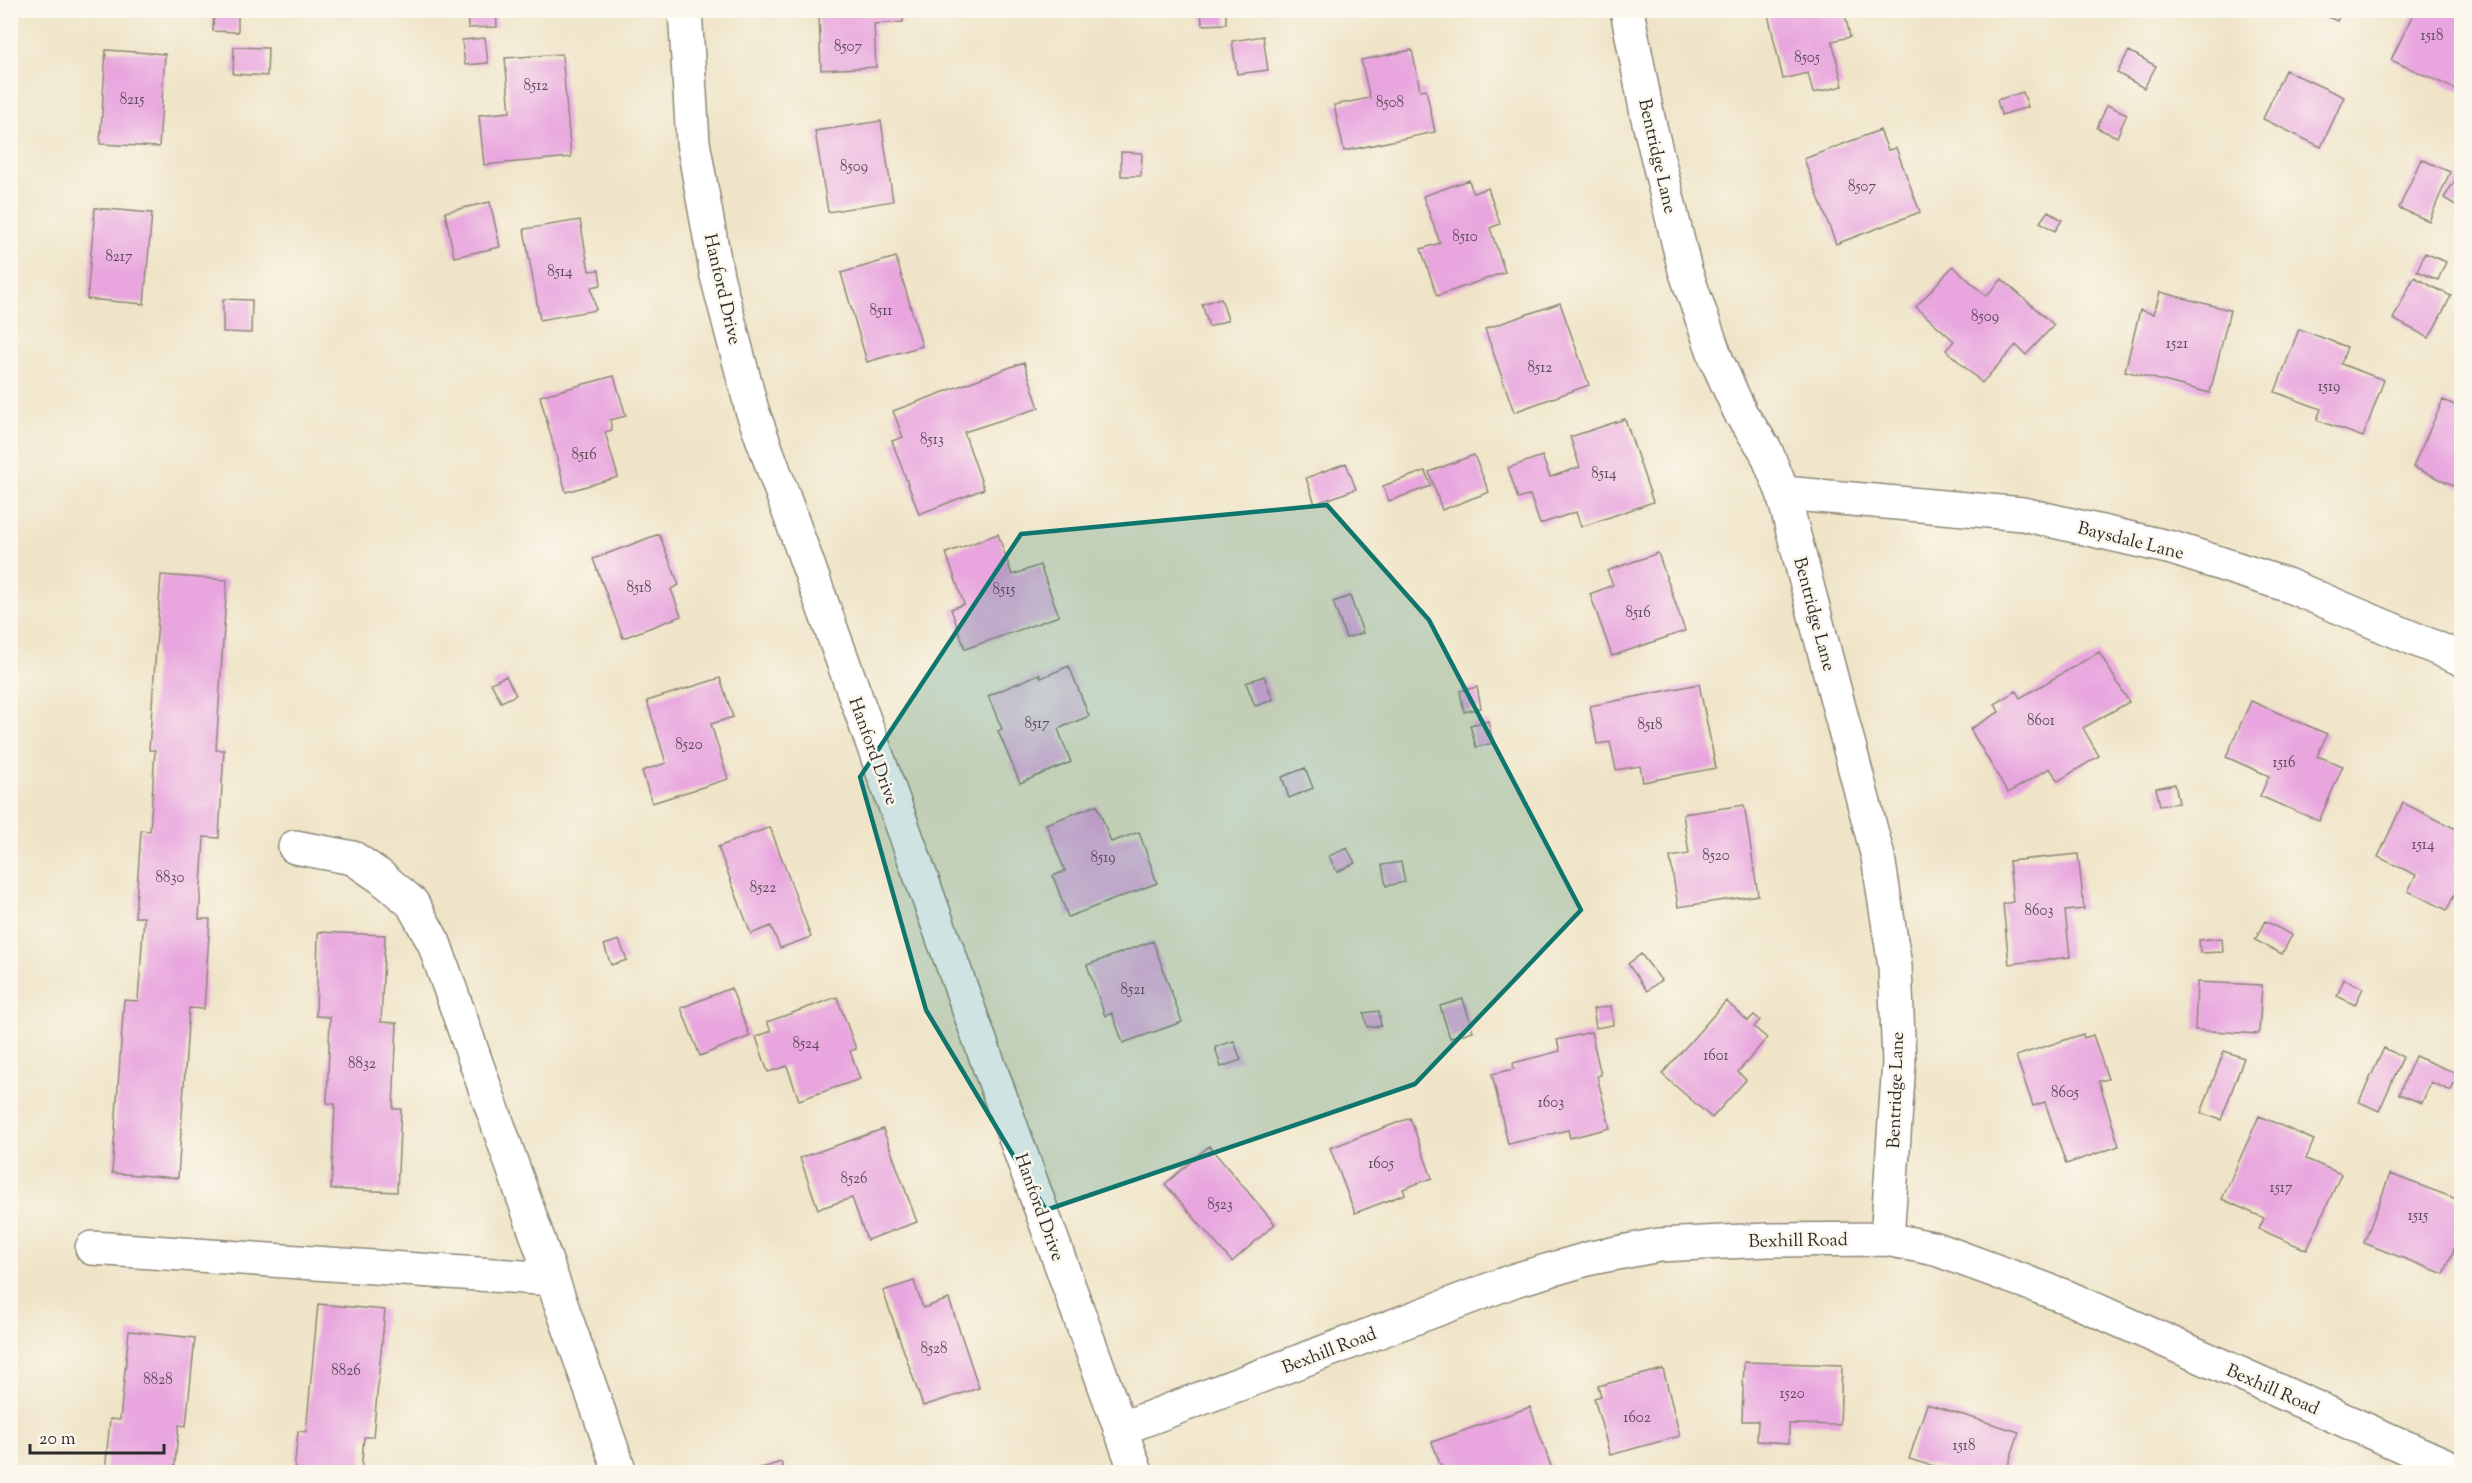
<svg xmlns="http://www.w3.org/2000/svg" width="2472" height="1483" font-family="'Sorts Mill Goudy',serif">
  <rect width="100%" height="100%" fill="#fbf7ec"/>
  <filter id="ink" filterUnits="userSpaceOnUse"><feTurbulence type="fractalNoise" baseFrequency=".0167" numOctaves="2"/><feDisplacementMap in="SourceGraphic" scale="12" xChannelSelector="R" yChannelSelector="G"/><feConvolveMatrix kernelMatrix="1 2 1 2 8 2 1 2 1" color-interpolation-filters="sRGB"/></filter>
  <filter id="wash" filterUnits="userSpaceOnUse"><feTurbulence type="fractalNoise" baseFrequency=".008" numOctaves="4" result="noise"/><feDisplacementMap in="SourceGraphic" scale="24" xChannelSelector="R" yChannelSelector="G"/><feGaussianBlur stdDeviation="1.35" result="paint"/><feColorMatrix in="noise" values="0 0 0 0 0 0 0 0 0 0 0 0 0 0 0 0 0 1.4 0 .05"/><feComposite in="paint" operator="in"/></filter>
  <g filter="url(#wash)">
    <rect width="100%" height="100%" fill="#efe4c7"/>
    <g id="blocks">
      <path fill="#e8a5de" d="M467 10H496L497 27 468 28Z
        M809 10H903V22L874 24 876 67 821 70 819 16 810 17Z
        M1201 10H1226V24L1202 25Z
        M1767 10H1844L1850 37 1832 41 1843 86 1813 93 1808 73 1783 79Z
        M2312 10H2342L2337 21Z
        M2415 10H2462V92L2391 60Z
        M214 11 238 12V32L213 31Z
        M1263 36 1268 70 1237 74 1232 41Z
        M485 38 488 63 465 65 462 40Z
        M234 47 268 48 267 76 233 74Z
        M106 50 165 54 159 147 100 144Z
        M1412 50 1420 90 1426 89 1435 132 1344 151 1334 105 1370 98 1361 60Z
        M2129 51 2156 66 2144 88 2117 73Z
        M562 54 571 157 484 165 479 115 510 112 505 58Z
        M2285 70 2344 97 2321 147 2263 119Z
        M2023 92 2028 107 2001 115 1997 100Z
        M2107 105 2127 114 2117 137 2097 128Z
        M881 121 893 201 828 212 815 131Z
        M1880 130 1888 150 1896 148 1920 212 1836 244 1804 159Z
        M1121 152 1142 153 1141 176H1121Z
        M2421 159 2450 172 2429 221 2399 208Z
        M2457 177 2462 180V209L2444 198Z
        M1469 180 1473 193 1488 188 1500 224 1490 228 1505 272 1437 296 1421 249 1440 243 1423 196Z
        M490 202 500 247 454 257 445 212Z
        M95 208 152 213 144 304 87 299Z
        M2048 211 2062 220 2055 231 2040 222Z
        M580 220 589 271 599 270 601 285 591 287 596 310 540 320 524 229Z
        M2425 253 2446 262 2438 280 2417 271Z
        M896 257 922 346 867 362 841 273Z
        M1953 266 1986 296 2002 279 2054 325 2026 355 2016 345 1982 383 1946 350 1954 341 1916 307Z
        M2414 277 2451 296 2429 338 2393 319Z
        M2160 292 2230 310 2210 393 2125 371 2140 310 2154 314Z
        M1221 298 1228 320 1209 327 1202 304Z
        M223 299 252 300 251 333 223 332Z
        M1560 303 1589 385 1514 412 1485 329Z
        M2299 329 2347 347 2341 364 2384 380 2363 437 2317 420 2321 409 2275 392Z
        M1024 362 1039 408 964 432 984 489 919 514 892 441 903 437 893 411Z
        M614 376 626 416 610 420 612 430 605 432 618 477 566 492 540 396Z
        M2443 400 2462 408V489L2413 467Z
        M1625 419 1653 502 1581 527 1576 512 1540 524 1530 495 1518 499 1508 468 1542 456 1550 477 1580 467 1570 437Z
        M1474 455 1489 492 1442 510 1429 472Z
        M1346 463 1356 489 1315 504 1306 478Z
        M1425 471 1431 486 1389 501 1383 486Z
        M659 534 679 585 671 589 681 616 623 638 593 559Z
        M998 534 1012 575 1040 565 1059 616 965 649 951 609 964 604 946 553Z
        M1658 553 1685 631 1612 656 1590 594 1613 585 1607 571Z
        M161 575 227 580 216 750H224L219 838 204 837 199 919H210L204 1009 189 1008 178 1178 112 1173 124 1000 138 1001 144 917H135L141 830 150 831 155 750H149Z
        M1350 596 1363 633 1346 638 1333 602Z
        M2099 652 2129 702 2083 728 2099 756 2058 781 2050 768 2008 793 1970 729 1999 712 1995 704 2016 691 2020 698Z
        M1069 666 1089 716 1058 729 1071 762 1020 783 998 731 1002 729 988 696 1039 674 1041 678Z
        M506 676 516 695 501 702 491 683Z
        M1264 676 1273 700 1255 706 1246 683Z
        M720 678 733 717 711 724 728 779 652 803 642 771 666 763 647 701Z
        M1699 684 1716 768 1643 782 1640 766 1616 770 1610 742 1597 744 1590 706Z
        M1477 687 1481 708 1464 712 1460 691Z
        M2251 701 2327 734 2317 756 2343 766 2319 821 2260 796 2269 776 2226 757Z
        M1488 721 1493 743 1476 747 1470 725Z
        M1305 768 1313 788 1289 798 1282 777Z
        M2175 784 2179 803 2160 806 2156 788Z
        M2403 803 2462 832V879L2447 910 2408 891 2416 875 2378 857Z
        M1097 805 1111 842 1139 832 1157 883 1068 917 1053 876 1065 871 1046 824Z
        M1744 805 1758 895 1678 907 1670 857 1689 854 1683 814Z
        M770 827 811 937 780 948 771 926 751 934 718 847Z
        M1347 848 1355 863 1337 872 1329 856Z
        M2078 854 2084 909 2065 911 2070 957 2009 964 2003 904 2013 902 2009 861Z
        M1401 862 1405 882 1386 886 1382 865Z
        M2265 921 2292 935 2282 954 2255 940Z
        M318 932 385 935 381 1022 397 1023 393 1109H401L397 1192 331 1189 335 1104 327 1103 330 1017 316 1016Z
        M2222 938 2223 952 2200 953 2199 940Z
        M619 940 627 960 611 965 604 945Z
        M1153 941 1182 1022 1123 1043 1112 1013 1105 1016 1087 965Z
        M1641 954 1661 980 1647 991 1628 964Z
        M2344 979 2363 988 2355 1005 2337 996Z
        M2197 982 2262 985 2259 1034 2195 1030Z
        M731 988 750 1036 700 1056 681 1008Z
        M837 997 856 1049 850 1051 860 1079 799 1100 787 1066 768 1072 756 1037 771 1031 767 1022Z
        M1463 999 1473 1031 1450 1038 1440 1006Z
        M1726 1001 1748 1021 1754 1015 1760 1020 1754 1027 1767 1038 1738 1072 1746 1080 1712 1118 1662 1074Z
        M1611 1006 1613 1025 1596 1028 1593 1009Z
        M1379 1011 1381 1026 1367 1027 1364 1013Z
        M1591 1032 1601 1075 1597 1076 1610 1128 1570 1138 1568 1130 1508 1144 1492 1074 1514 1069 1513 1063 1560 1051 1557 1040Z
        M2083 1034 2084 1038 2093 1035 2108 1079 2099 1081 2119 1146 2066 1164 2045 1102 2033 1106 2016 1056Z
        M1234 1041 1241 1060 1221 1067 1215 1047Z
        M2384 1048 2403 1057 2379 1111 2359 1102Z
        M2224 1051 2244 1058 2221 1120 2201 1113Z
        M2415 1056 2458 1074 2451 1091 2431 1082 2422 1103 2399 1094Z
        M2259 1116 2314 1140 2306 1159 2341 1174 2307 1250 2259 1229 2264 1218 2222 1199Z
        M1410 1118 1432 1178 1403 1189 1405 1194 1355 1213 1330 1148Z
        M883 1129 917 1222 867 1240 852 1198 818 1209 800 1158Z
        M1209 1146 1275 1224 1232 1262 1165 1184Z
        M2390 1174 2462 1201V1229L2444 1274 2364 1243Z
        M914 1281 923 1308 949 1299 979 1388 923 1406 883 1291Z
        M318 1304 385 1310 373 1437H364L361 1472H294L298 1431 306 1432Z
        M129 1331 195 1338 186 1426 179 1425 174 1472H105L110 1419 120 1420Z
        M1744 1362 1842 1365 1840 1425 1789 1424V1443L1757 1441 1758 1421H1742Z
        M1663 1369 1680 1436 1610 1455 1594 1398 1601 1396 1598 1386Z
        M1927 1404 2019 1432 2006 1472 1988 1471 1955 1472 1909 1459Z
        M1530 1407 1553 1472H1443L1432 1442Z
        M781 1462 784 1472H755V1470Z"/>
    </g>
  </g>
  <g filter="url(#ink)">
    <use href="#blocks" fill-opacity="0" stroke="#8d8879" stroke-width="1.5"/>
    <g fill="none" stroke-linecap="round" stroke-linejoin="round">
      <defs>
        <path id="street" d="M685 10 693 142 717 276 752 410 1136 1472
          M1627 10 1647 114 1685 270 1717 361 1741 414 1765 449 1783 493 1878 857 1895 966 1899 1062 1887 1239
          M1783 493 2023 514 2172 548 2287 585 2462 659
          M295 847 353 858 381 877 412 903 434 943 620 1472
          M92 1248 552 1279
          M1120 1429 1515 1280 1591 1258 1659 1245 1768 1240 1887 1239 1936 1249 2069 1298 2461 1472"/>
      </defs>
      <use href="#street" stroke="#8d8879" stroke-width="36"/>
      <use href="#street" stroke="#fff" stroke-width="33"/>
    </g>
  </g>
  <path fill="#0f766e" fill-opacity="0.2" stroke="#0f766e" stroke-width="4.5" stroke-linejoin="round" d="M1327 505 1429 620 1581 910 1415 1084 1046 1210 926 1010 860 777 1021 534Z"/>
  <g text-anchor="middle" stroke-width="5" stroke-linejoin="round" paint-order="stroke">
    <g font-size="15" fill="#5a4a58">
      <text x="2432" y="40">1518</text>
      <text x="848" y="51">8507</text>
      <text x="1807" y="62">8505</text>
      <text x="536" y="90">8512</text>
      <text x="132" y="104">8215</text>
      <text x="1390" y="107">8508</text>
      <text x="854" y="171">8509</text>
      <text x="1862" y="191">8507</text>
      <text x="1465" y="241">8510</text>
      <text x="119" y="261">8217</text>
      <text x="560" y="276">8514</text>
      <text x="881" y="315">8511</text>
      <text x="1985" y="321">8509</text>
      <text x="2177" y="348">1521</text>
      <text x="1540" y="372">8512</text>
      <text x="2329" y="391">1519</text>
      <text x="932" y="444">8513</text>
      <text x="584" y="459">8516</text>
      <text x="1604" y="478">8514</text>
      <text x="639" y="592">8518</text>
      <text x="1004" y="594">8515</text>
      <text x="1638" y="617">8516</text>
      <text x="2041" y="725">8601</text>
      <text x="1037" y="728">8517</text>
      <text x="1650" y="729">8518</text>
      <text x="689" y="749">8520</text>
      <text x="2284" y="767">1516</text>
      <text x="2423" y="849">1514</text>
      <text x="1716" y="860">8520</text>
      <text x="1103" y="862">8519</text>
      <text x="170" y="882">8830</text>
      <text x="763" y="892">8522</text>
      <text x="2039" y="915">8603</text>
      <text x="1133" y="994">8521</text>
      <text x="806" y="1048">8524</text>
      <text x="1716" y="1060">1601</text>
      <text x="362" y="1068">8832</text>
      <text x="2065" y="1097">8605</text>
      <text x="1551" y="1107">1603</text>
      <text x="1381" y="1168">1605</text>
      <text x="854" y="1183">8526</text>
      <text x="2281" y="1192">1517</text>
      <text x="1220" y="1209">8523</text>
      <text x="2418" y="1220">1515</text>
      <text x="934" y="1353">8528</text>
      <text x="346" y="1375">8826</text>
      <text x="158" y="1384">8828</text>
      <text x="1792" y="1398">1520</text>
      <text x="1637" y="1422">1602</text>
      <text x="1964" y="1450">1518</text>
    </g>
    <g font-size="18" fill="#2b2b2b" stroke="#fbf7ec">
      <text transform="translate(1658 156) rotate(77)" y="6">Bentridge Lane</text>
      <text transform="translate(723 289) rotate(77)" y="6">Hanford Drive</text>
      <text transform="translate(2131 540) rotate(14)" y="6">Baysdale Lane</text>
      <text transform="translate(1815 614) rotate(75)" y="6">Bentridge Lane</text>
      <text transform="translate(874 751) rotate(70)" y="6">Hanford Drive</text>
      <text transform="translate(1895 1090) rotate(-88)" y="6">Bentridge Lane</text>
      <text transform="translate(1040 1207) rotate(70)" y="6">Hanford Drive</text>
      <text transform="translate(1798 1240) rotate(-1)" y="6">Bexhill Road</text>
      <text transform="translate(1329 1350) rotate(-21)" y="6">Bexhill Road</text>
      <text transform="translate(2273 1389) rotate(24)" y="6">Bexhill Road</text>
    </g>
  </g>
  <rect width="2472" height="1483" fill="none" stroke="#fbf7ec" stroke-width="36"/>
  <path d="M30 1444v9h134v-9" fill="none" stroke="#2b2b2b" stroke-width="3"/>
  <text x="39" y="1444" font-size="18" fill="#2b2b2b" stroke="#fbf7ec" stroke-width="4.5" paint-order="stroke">20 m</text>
</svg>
